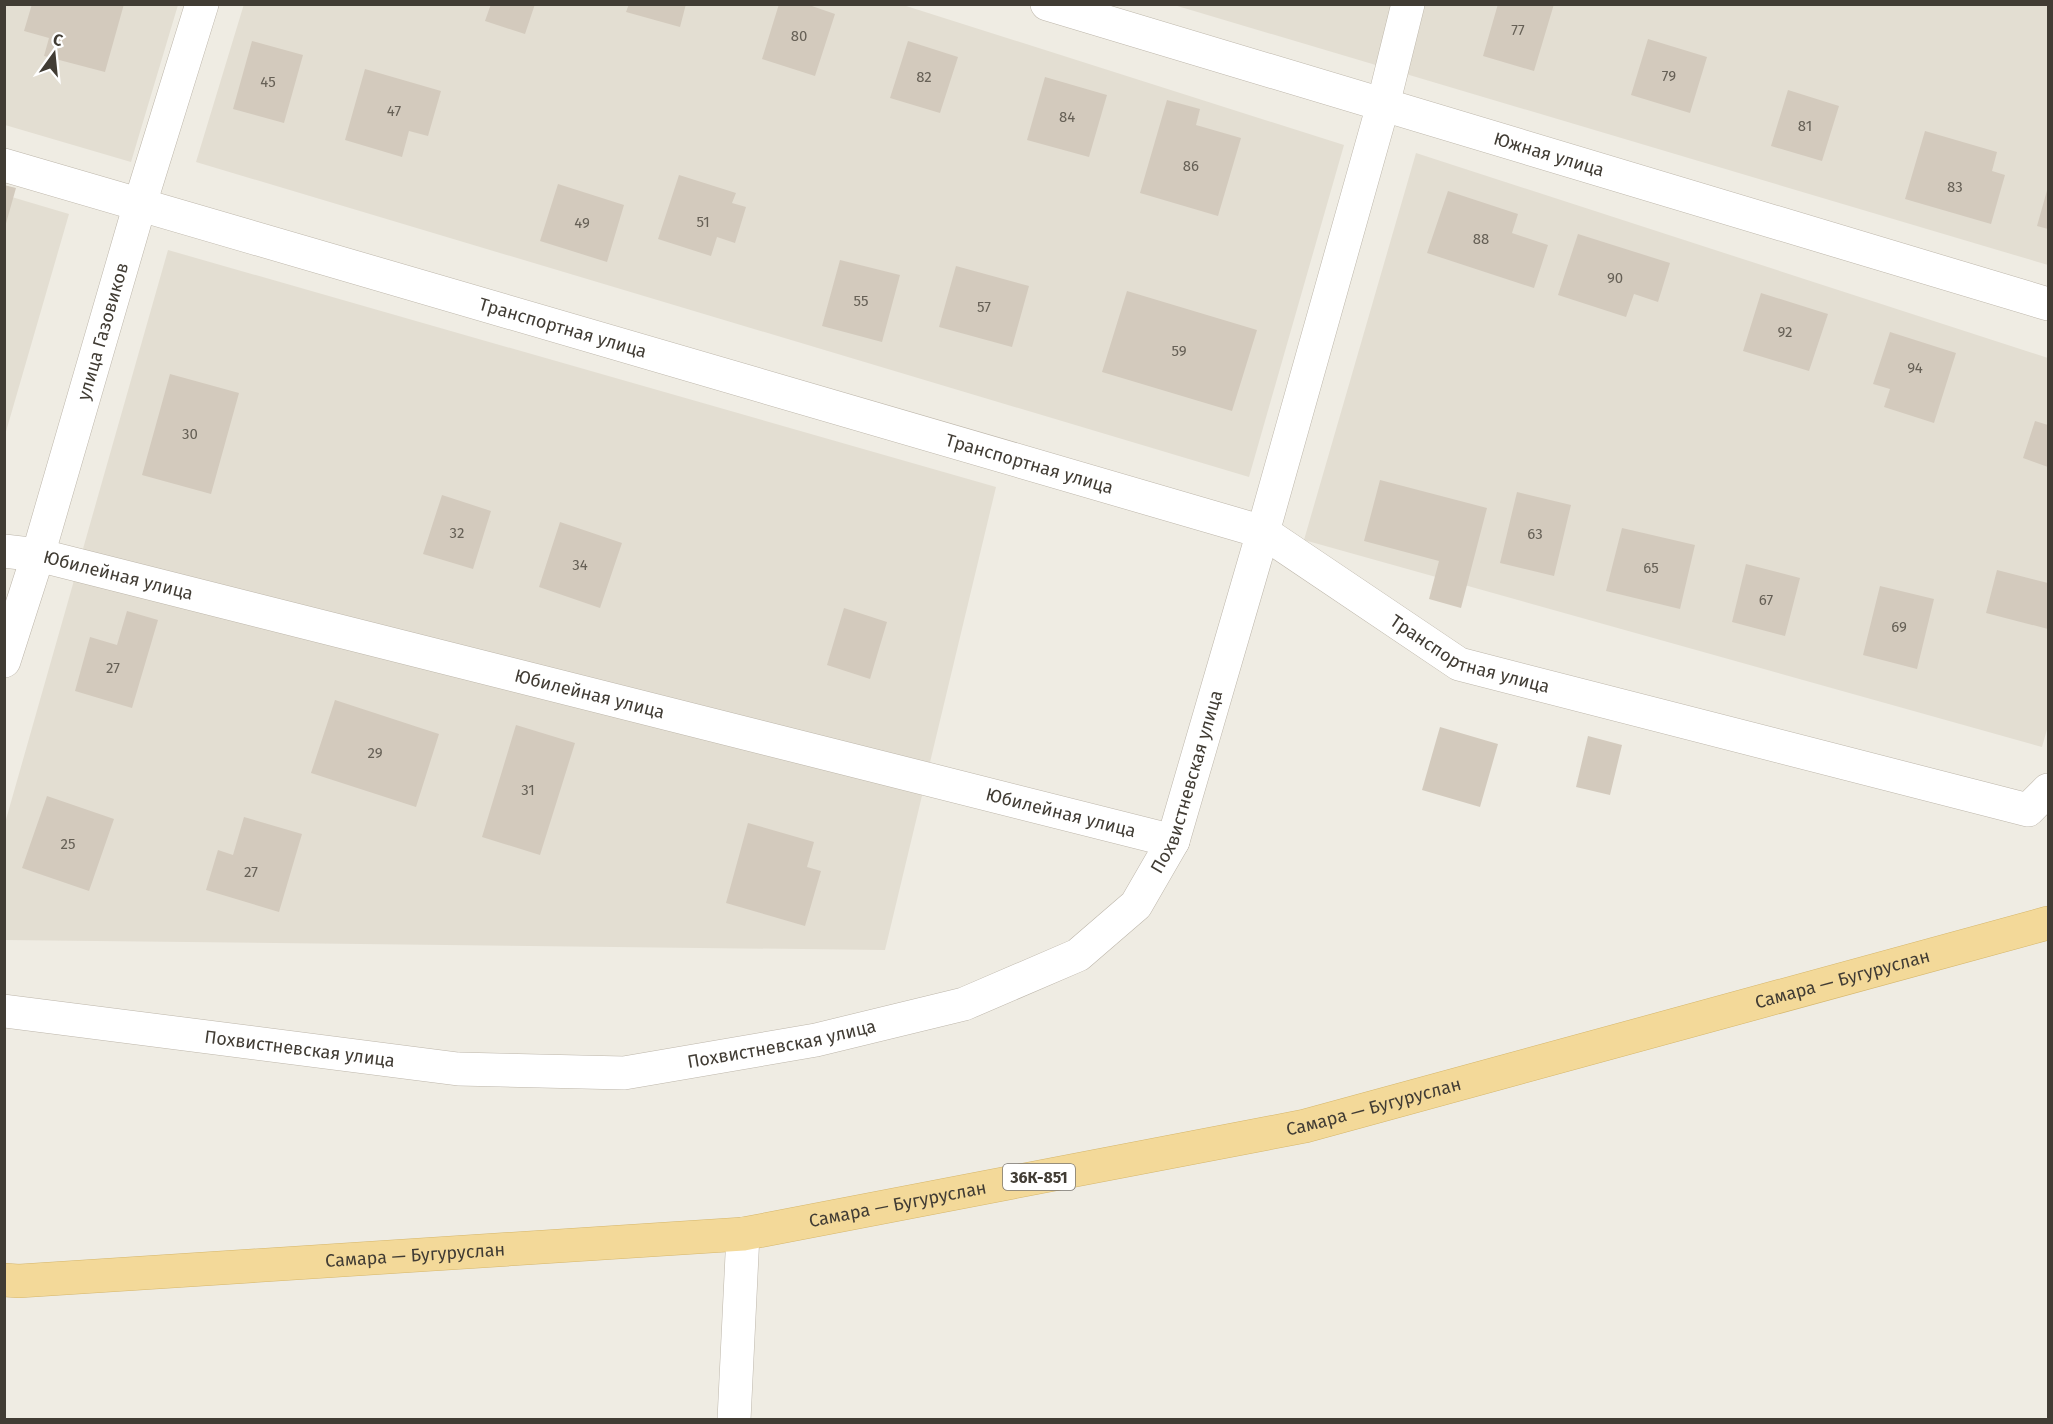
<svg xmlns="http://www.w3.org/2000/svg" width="2053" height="1424" font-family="'Fira Sans',sans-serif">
  <rect width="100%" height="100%" fill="#efece3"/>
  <path fill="#e3ded2" d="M244 4 903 5 1344 145 1249 477 196 162Z
    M4 5H178L131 162 5 125Z
    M1174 5H2048V265Z
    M1416 153 2048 358V726L2042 747 1304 540Z
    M5 195 69 214 5 435Z
    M168 250 996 487 885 950 5 940V823Z"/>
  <path fill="#d3cabd" d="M32 4H124L105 72 44 56 49 38 24 31Z
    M491 4H535L525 34 485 21Z
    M629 4H686L680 27 626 12Z
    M779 4H806L835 14 815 76 762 59Z
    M1498 4H1554L1534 71 1483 56Z
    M1648 39 1707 57 1690 113 1631 95Z
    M252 41 303 55 284 123 233 109Z
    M908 41 958 57 940 113 890 98Z
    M365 69 441 91 428 136 409 131 402 157 345 140Z
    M1045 77 1107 95 1089 157 1027 140Z
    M1788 90 1839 106 1822 161 1771 146Z
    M1167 100 1200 109 1196 125 1241 138 1218 216 1140 193Z
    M1925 131 1997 152 1992 171 2005 175 1991 224 1905 199Z
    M679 175 736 193 732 203 746 207 735 243 717 237 711 256 658 239Z
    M558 184 624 205 607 262 540 241Z
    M4 185 16 188 5 227H4Z
    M2048 187V229L2037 226Z
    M1448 191 1518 214 1512 233 1548 245 1534 288 1427 253Z
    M1578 234 1670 263 1658 302 1634 294 1626 317 1558 295Z
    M840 260 900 275 882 342 822 326Z
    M956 266 1029 286 1012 347 939 327Z
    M1127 291 1257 330 1232 411 1102 372Z
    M1761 293 1828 314 1809 371 1743 351Z
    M1890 332 1956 353 1934 423 1884 407 1890 389 1873 384Z
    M170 374 239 393 211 494 142 475Z
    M2035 421 2048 425V467L2023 458Z
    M1380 480 1487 508 1461 608 1429 599 1439 561 1364 541Z
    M1517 492 1571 505 1554 576 1500 563Z
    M442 495 491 511 473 569 423 554Z
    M560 522 622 543 600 608 539 587Z
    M1622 528 1695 545 1680 609 1606 591Z
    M1746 564 1800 578 1785 636 1732 622Z
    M1997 570 2048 583V629L1986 613Z
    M1880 586 1934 599 1917 669 1863 655Z
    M844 608 887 622 870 679 827 665Z
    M127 611 158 620 132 708 75 691 90 637 117 645Z
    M335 700 439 734 416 807 311 773Z
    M516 725 575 743 540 855 482 837Z
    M1440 727 1498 744 1480 807 1422 790Z
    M1588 736 1622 745 1610 795 1576 787Z
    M47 796 114 819 89 891 22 868Z
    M244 817 302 834 279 912 206 890 218 850 233 855Z
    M748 823 814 842 807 867 821 871 805 926 726 903Z"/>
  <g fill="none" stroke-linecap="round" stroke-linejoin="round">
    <defs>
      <g id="minor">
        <path id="s1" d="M1047 4 2048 304"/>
        <path id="s2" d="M4 165 1263 532 1459 664 2028 810 2048 790"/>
        <path id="s3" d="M4 551 38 555 1173 841"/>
        <path id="s4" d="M4 661 38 555 140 204 202 4"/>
        <path id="s5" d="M4 1011 458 1069 624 1073 816 1040 964 1004 1078 955 1136 905 1173 841 1263 532 1383 105 1408 4"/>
        <path d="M734 1420 743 1234"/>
      </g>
      <g id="major">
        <path id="s6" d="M4 1280 19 1281 743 1234 1305 1126 2048 923"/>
      </g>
    </defs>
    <use href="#minor" stroke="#bdb6aa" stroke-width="34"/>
    <use href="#major" stroke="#d5b66b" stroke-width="34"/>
    <use href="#minor" stroke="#fff" stroke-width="33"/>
    <use href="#major" stroke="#f3d999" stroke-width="33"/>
  </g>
  <g text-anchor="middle" stroke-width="4.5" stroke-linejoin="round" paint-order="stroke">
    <g font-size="15" fill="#666056">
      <text x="1518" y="35">77</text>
      <text x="799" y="41">80</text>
      <text x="1669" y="81">79</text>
      <text x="924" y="82">82</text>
      <text x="268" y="87">45</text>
      <text x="394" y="116">47</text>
      <text x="1067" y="122">84</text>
      <text x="1805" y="131">81</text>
      <text x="1191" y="171">86</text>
      <text x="1955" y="192">83</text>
      <text x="703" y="227">51</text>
      <text x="582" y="228">49</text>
      <text x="1481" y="244">88</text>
      <text x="1615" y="283">90</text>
      <text x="861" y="306">55</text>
      <text x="984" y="312">57</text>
      <text x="1785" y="337">92</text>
      <text x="1179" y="356">59</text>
      <text x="1915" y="373">94</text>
      <text x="190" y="439">30</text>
      <text x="457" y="538">32</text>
      <text x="1535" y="539">63</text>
      <text x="580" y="570">34</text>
      <text x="1651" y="573">65</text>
      <text x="1766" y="605">67</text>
      <text x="1899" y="632">69</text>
      <text x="113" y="673">27</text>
      <text x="375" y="758">29</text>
      <text x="528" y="795">31</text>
      <text x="68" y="849">25</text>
      <text x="251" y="877">27</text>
    </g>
    <rect fill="#fff" stroke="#7a7671" stroke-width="1.5" x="1003" y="1164" width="72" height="26" rx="4.5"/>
    <g font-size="16" font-weight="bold" fill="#413c34">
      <text x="1039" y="1183">36К-851</text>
    </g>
    <g font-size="18" fill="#413c34" stroke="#fff">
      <text dy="6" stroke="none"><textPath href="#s1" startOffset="524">Южная улица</textPath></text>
      <text dy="6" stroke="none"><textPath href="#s2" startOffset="582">Транспортная улица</textPath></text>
      <text dy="6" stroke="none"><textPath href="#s4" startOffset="344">улица Газовиков</textPath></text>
      <text dy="6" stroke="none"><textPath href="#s2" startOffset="1068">Транспортная улица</textPath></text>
      <text dy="6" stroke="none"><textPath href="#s3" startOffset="117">Юбилейная улица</textPath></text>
      <text dy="6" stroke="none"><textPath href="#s2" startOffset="1554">Транспортная улица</textPath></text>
      <text dy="6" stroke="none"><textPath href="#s3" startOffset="603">Юбилейная улица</textPath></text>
      <text dy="6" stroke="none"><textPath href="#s5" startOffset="1306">Похвистневская улица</textPath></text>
      <text dy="6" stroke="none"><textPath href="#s3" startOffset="1089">Юбилейная улица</textPath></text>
      <text dy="6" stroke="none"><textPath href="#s6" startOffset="1870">Самара — Бугуруслан</textPath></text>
      <text dy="6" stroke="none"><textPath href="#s5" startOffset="784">Похвистневская улица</textPath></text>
      <text dy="6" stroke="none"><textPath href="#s5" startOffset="298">Похвистневская улица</textPath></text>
      <text dy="6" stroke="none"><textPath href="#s6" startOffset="1384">Самара — Бугуруслан</textPath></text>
      <text dy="6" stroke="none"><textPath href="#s6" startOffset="898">Самара — Бугуруслан</textPath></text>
      <text dy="6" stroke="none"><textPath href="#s6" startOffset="412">Самара — Бугуруслан</textPath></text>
    </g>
  </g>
  <rect width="2053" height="1424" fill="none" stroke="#413c34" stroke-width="12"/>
  <g transform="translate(54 54) rotate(15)" stroke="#ffffff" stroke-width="4.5" paint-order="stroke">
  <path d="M0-4.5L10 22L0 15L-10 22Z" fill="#413c34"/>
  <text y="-9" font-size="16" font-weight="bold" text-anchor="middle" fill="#413c34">С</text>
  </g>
</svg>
